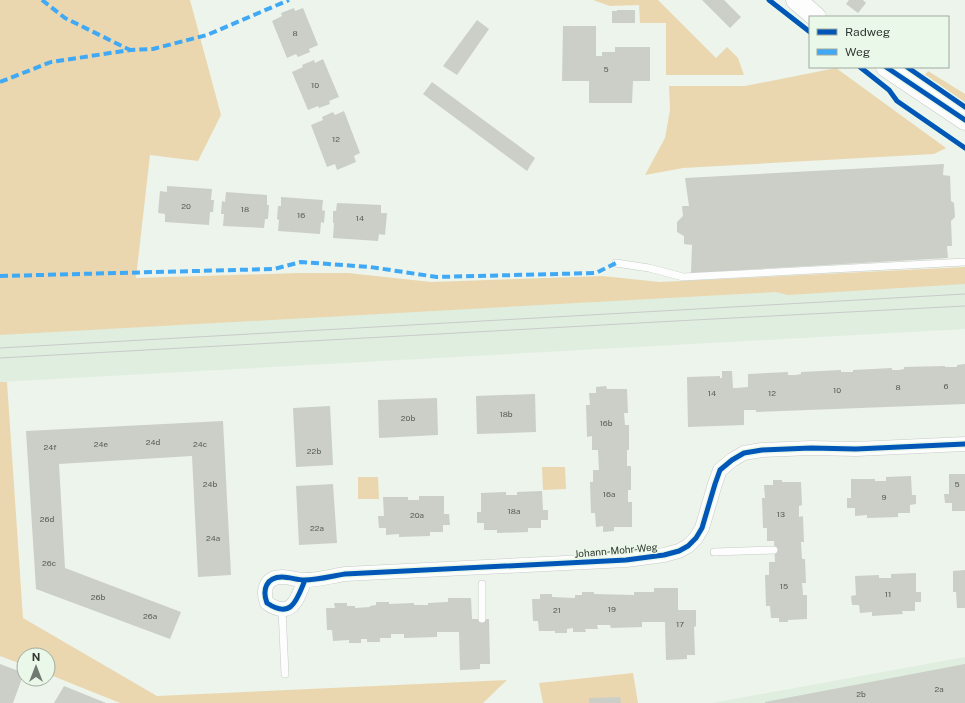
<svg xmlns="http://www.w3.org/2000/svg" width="965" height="703" font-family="'Public Sans',sans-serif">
  <rect width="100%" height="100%" fill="#edf4ec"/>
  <path fill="#e0eedf" d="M965 268V329L0 382V323Z
    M965 657V703H712Z"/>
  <path fill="#ead7af" d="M0 0H190L221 115 198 161 150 155 136 278 299 273H348L431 282 602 276 660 282 965 267V284L788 295 776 292 0 335Z
    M593 0H658L716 58 727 47 738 58 744 75H666V23H640L639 5 610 6Z
    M836 68 946 148 934 154 683 168 645 175 665 138 670 110 669 86H745Z
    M928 71 965 94V103L924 76Z
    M0 382H7L23 618 157 696 507 680 483 703H120L48 674V655H24V665L0 656Z
    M542 467H565L566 489 543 490Z
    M358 477H378L379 499H358Z
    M633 673 638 703H543L539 683Z"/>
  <path fill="#cbcfc8" d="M702 0H724L741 17 730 28Z
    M849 0H863L866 3 858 13 846 4Z
    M294 8 295 11 303 8 318 45 309 49 310 52 298 57 296 54 287 58 272 21 282 16 281 13Z
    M617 10H635V23H612V11H617Z
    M477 20 489 29 457 75 443 66Z
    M563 26H596V56H602V52H615V47H650V81H633L632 103H589V81H562Z
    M323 59 339 97 329 101 330 104 319 108 318 106 308 110 292 72 303 67 302 65 314 60 315 63Z
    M432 82 535 158 527 171 423 94Z
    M344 111 360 153 354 156 356 162 337 170 335 164 327 167 311 125 323 120 322 117 333 112 335 115Z
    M944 164 943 175 950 176 951 201 954 203 955 217 951 221 952 246H947L948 258 691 273 692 245 684 244V236L677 232V222L683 216 682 206H689L685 178Z
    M167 186 212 189 211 200H214L213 212H210L209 225 165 222V214L158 213 160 191 167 192Z
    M226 192 267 195V205H269L268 219H265L264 228 223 226 224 214H221L222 201 225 202Z
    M281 197 323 200 322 210 325 211 324 223 321 222 320 234 278 231 279 220 277 219 278 206H281Z
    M337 203 381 205V213H387L385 235 379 234 378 241 333 238 334 223H333V211H336Z
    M965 364V404L756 412V410H744V425L688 427 687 377 720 376V378H722V371H732L733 388H736L748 387V374L788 372V375H795L801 374V372L841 370V372H853V370L892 368V370H899L904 369V367L945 366V367H957V365Z
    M606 386 607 389H627L628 413H624L625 425H629V450H627V466H631V490H628V502H632V527H614V531L603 532V526L596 527 595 513H591L590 482H593V470H599L598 450H592V436L587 437 586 405H590L589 393H596V387Z
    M535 394 536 432 477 434 476 396Z
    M437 398 438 435 379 438 378 400Z
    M330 406 333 465 296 467 293 408Z
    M223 421 231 575 198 577 192 456 59 464 65 568 181 612 170 639 36 589 26 431Z
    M949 474H965V511H952V503H945L944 494H949Z
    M911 476 912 495H916V504L910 505V513H898V517L867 518V515L855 516V508H847V498H851V479H875V481H886V477Z
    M773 480H782V482H801L802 505 799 506V517L803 516 804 542H801L802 559H805L806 583H802L803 595H807V619L788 620V622H779V618H771L770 606H766L765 575H769V562H775L774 541H767V528H763L762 498H765L764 485H773Z
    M333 484 337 543 299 545 296 486Z
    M542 491 543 510H548V520H541V528H528V532L497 533V530H484V523H477V512H481V493L506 492V495H517V492Z
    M419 496H444V514H449L450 525H443V532H430V536L399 537V534L386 535V528H379L378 516H384L383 497H408V500H419Z
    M965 570V608H957L956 592H953V571Z
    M916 573V592H921V602H915V611H902L903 614 872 616V612L860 613 859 605H852L851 596 856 595 855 576 879 575V578H891V574Z
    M654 588H678V610H696V626L694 627 695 655H687V659L666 660 665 622H642V627L611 628 610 625H597L598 629H585L586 632H573V628L567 629V633H555V631H539L538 621H533L532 599H540V594H552V597L575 598V595H582V592H594V594L634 595V592H654Z
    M448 598H471L472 619H489L490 664H480V669L460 670 459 632H437V637L404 638V634H391V638H380V642H367V639H361V643H349V640L333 641 332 630H327L326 608H335L334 603H347V606H355V608L370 607V606L376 605V602H389V604L414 603V605H428V603L448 602Z
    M0 664 24 673 13 703H0Z
    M965 664V703H765V702Z
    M64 686 106 703H54Z
    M620 697 621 703H589V698Z"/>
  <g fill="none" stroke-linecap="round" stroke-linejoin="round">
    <defs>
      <path id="lane" d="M616 263 649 268 683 277 965 262
        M714 552 774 550
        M482 584V619
        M282 610 285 674"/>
      <path id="street" d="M305 580C297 599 292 620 267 603 262 590 266 577 282 577 290 577 297 580 304 580 318 580 332 576 345 574L626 560 664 555 679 551 688 546 696 538 702 528 715 484 720 470 732 460 744 453 762 450 811 448 856 449 965 444"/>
      <path id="secondary" d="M796 0 816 17
        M886 67 965 120"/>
    </defs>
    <use href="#lane" stroke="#c6ccc6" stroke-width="8"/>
    <use href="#street" stroke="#c6ccc6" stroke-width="15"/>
    <use href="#secondary" stroke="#c6ccc6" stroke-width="21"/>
    <use href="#lane" stroke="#fcfdfc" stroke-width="7"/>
    <use href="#street" stroke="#fcfdfc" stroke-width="14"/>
    <use href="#secondary" stroke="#fcfdfc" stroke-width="20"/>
    <path stroke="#c8cbc8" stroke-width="1" d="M0 348 965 294
      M0 358 694 320 965 306"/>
    <path stroke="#3fa9f5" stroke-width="4" stroke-dasharray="8 4" stroke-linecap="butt" d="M42 0 65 18 130 50
      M0 82 51 62 130 50 153 49 207 35 289 0
      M0 276 274 269 301 262 370 267 437 277 596 273 616 263"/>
    <defs>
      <path id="cycleway" d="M769 0 810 32
        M860 67 889 90 897 101 965 148
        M886 67 965 120
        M907 67 965 107
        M305 580C297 599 292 620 267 603 262 590 266 577 282 577 290 577 297 580 304 580 318 580 332 576 345 574L626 560 664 555 679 551 688 546 696 538 702 528 715 484 720 470 732 460 744 453 762 450 811 448 856 449 965 444"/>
    </defs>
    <use href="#cycleway" stroke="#eaf8e9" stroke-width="8"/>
    <use href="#cycleway" stroke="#0057b8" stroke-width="5"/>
  </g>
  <g text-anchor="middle" stroke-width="3" stroke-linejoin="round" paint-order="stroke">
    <g font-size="8" fill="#575c56">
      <text x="295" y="36">8</text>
      <text x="606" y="72">5</text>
      <text x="315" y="88">10</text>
      <text x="336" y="142">12</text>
      <text x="186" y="209">20</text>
      <text x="245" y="212">18</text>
      <text x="301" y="218">16</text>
      <text x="360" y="221">14</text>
      <text x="946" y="389">6</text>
      <text x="898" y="390">8</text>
      <text x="837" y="393">10</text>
      <text x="712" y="396">14</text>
      <text x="772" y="396">12</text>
      <text x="506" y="417">18b</text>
      <text x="408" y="421">20b</text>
      <text x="606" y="426">16b</text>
      <text x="153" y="445">24d</text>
      <text x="101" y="447">24e</text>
      <text x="200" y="447">24c</text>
      <text x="50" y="450">24f</text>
      <text x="314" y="454">22b</text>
      <text x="210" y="487">24b</text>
      <text x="957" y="487">5</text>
      <text x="609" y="497">16a</text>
      <text x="884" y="500">9</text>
      <text x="514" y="514">18a</text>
      <text x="781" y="517">13</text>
      <text x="417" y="518">20a</text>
      <text x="47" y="522">26d</text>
      <text x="317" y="531">22a</text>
      <text x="213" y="541">24a</text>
      <text x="49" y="566">26c</text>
      <text x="784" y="589">15</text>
      <text x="888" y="597">11</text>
      <text x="98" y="600">26b</text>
      <text x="612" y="612">19</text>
      <text x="557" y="613">21</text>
      <text x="150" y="619">26a</text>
      <text x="680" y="627">17</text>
      <text x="939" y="692">2a</text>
      <text x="861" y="697">2b</text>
    </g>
    <g font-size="10" fill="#303630" stroke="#eaf8e9">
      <text transform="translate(616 550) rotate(-5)" y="4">Johann-Mohr-Weg</text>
    </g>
  </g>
  <rect x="809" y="16" width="140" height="52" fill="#eaf8e9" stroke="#a0aa9f"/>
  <rect x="817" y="29" width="20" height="6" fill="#0057b8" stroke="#a0aa9f"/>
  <text x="845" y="36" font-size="12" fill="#303630">Radweg</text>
  <rect x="817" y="49" width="20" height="6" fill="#3fa9f5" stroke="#a0aa9f"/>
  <text x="845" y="56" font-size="12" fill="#303630">Weg</text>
  <g transform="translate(36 667)"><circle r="19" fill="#eaf8e9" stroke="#a0aa9f"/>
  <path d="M0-3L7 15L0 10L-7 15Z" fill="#727872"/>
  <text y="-6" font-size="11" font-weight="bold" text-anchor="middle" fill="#303630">N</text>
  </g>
</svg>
